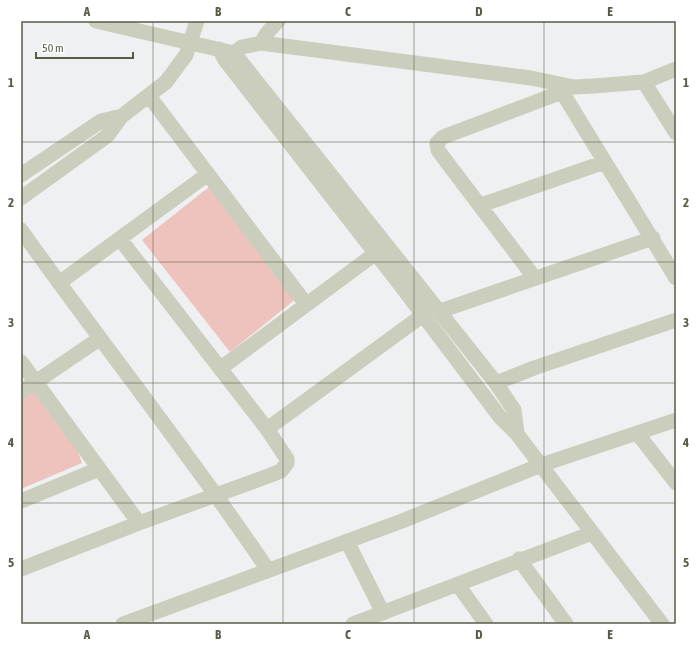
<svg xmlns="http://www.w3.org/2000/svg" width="697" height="645" font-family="'Asap Condensed',sans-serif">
  <rect width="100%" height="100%" fill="#eff0f1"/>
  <path fill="#eec3be" d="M209 187 297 298 230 352 142 240Z
    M36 390 75 444 82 463 21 489V400Z"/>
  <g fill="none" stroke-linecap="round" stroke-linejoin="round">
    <path stroke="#cbcdbd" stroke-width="15" d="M96 21 234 53 496 383 514 410 517 434
      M261 43 267 33 278 21
      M219 49 225 60 398 282 500 417 517 434 662 624
      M227 58 242 47 261 43 531 78 574 87 593 86 644 82 676 69
      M644 82 676 133
      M564 85 562 92 676 278
      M149 96 306 304
      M21 175 101 121 122 116
      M21 198 107 136 122 116 166 82 186 55 197 21
      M481 205 605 162
      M21 230C102 344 190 454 268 570
      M534 277 443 157 438 150 437 143 443 137 562 92
      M59 283 208 174
      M440 311 653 238
      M21 362 139 523
      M221 368 384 247
      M496 383 534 368 676 320
      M21 392 99 339
      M267 429 423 315
      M637 433 676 483
      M21 501 99 469
      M347 541 383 613
      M519 559 566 624
      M21 569 139 523 271 475 281 471 287 463V459L267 429 120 239
      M458 585 486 624
      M123 624 402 521 541 465 676 420
      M353 624 592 533"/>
  </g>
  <path fill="none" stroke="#585c47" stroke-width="1" stroke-opacity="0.55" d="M153 21V624M283 21V624M414 21V624M544 21V624M21 142H676M21 262H676M21 383H676M21 503H676"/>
  <rect width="697" height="645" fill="none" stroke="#ffffff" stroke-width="44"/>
  <path d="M36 52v6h97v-6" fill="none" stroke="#585c47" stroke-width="2"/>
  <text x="42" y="52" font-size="12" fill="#585c47" stroke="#ffffff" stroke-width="3" paint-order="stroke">50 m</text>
  <rect x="22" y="22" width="653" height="601" fill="none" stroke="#585c47" stroke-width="1.5"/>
  <g font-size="13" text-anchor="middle" font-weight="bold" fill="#585c47">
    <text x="87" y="16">A</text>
    <text x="218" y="16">B</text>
    <text x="348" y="16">C</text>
    <text x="479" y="16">D</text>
    <text x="610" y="16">E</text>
    <text x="11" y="87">1</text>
    <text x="686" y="87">1</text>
    <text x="11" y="207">2</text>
    <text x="686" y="207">2</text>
    <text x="11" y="327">3</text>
    <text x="686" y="327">3</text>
    <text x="11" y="447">4</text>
    <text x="686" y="447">4</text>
    <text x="11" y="567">5</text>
    <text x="686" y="567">5</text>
    <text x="87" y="639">A</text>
    <text x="218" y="639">B</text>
    <text x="348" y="639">C</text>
    <text x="479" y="639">D</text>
    <text x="610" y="639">E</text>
  </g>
</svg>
